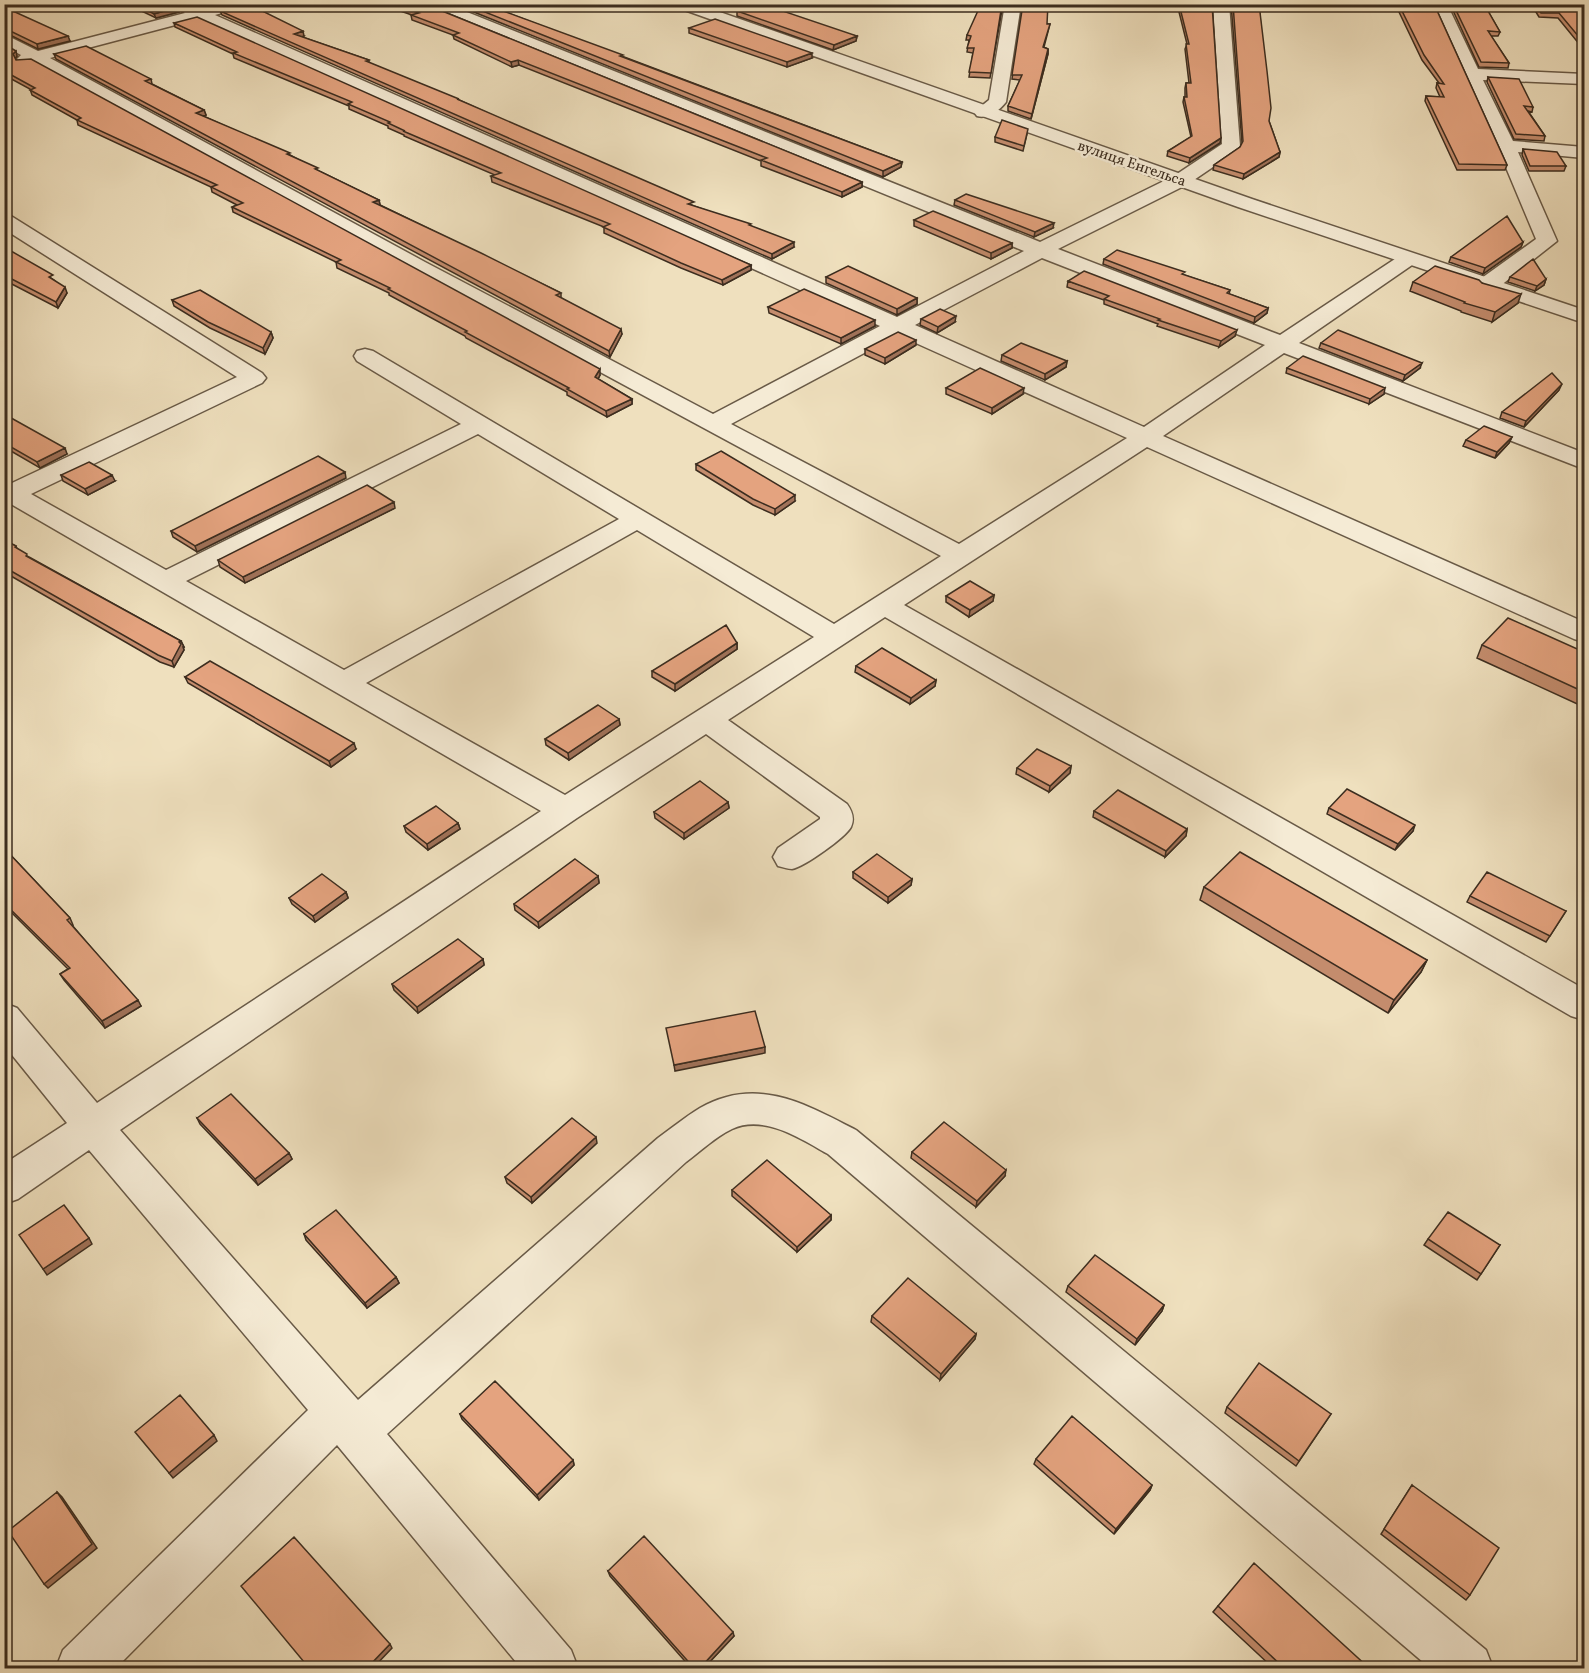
<svg xmlns="http://www.w3.org/2000/svg" width="1589" height="1673" font-family="Vollkorn,serif">
  <rect width="100%" height="100%" fill="#efe0be"/>
  <filter id="stains"><feTurbulence type="fractalNoise" baseFrequency=".00333" numOctaves="4"/><feColorMatrix values="0 0 0 0 .2 0 0 0 0 .09 0 0 0 0 .02 0 0 0 .5 -.17"/></filter>
  <radialGradient id="worn" r=".72"><stop offset=".6" stop-color="#630" stop-opacity="0"/><stop offset="1" stop-color="#630" stop-opacity=".3"/></radialGradient>
  <g fill="none" stroke-linecap="round" stroke-linejoin="round">
    <defs>
      <path id="minor" d="M171 4H192L201 9 218 4H245L243 7 215 15 897 317 1024 251 427 7 425 4H447L1040 242 1174 176 1222 144 1213 4H1229L1240 146 1238 150 1188 184 1058 249 1280 335 1401 255 1408 253 1415 255 1418 259 1415 263 1299 343 1584 453V469L1284 353 1163 436 1584 622V642L1574 639 1147 447 904 605 1584 989V1020L1571 1016 885 617 728 720 847 804C852 811 855 818 851 827 846 837 804 867 792 869 788 869 783 867 778 866L773 857 778 848 820 819V817L706 734 577 818 120 1130 358 1400 658 1138C672 1128 685 1117 700 1108 756 1076 804 1103 856 1130L1486 1650 1493 1668H1430L828 1154C801 1139 764 1114 732 1129 715 1137 701 1151 686 1162L387 1434 571 1650 578 1668H521L337 1445 116 1668H56L63 1650 308 1410 89 1150 18 1199 4 1204V1164L67 1123 4 1045V1003L17 1008 97 1103 541 811 4 500V481L12 483 237 377 4 229V214L11 216 262 373 266 378 262 383 31 494 166 570 461 424 357 361 354 356 357 351 365 349 373 351 834 624 941 556 411 270 33 62 19 63 17 59 21 55 4 46V34L38 51 185 13ZM198 19 880 326 713 414 425 262 50 58ZM1042 258 1265 345 1144 427 915 325ZM898 335 1127 438 959 544 731 424ZM478 434 619 519 344 670 186 581ZM637 530 814 637 565 795 366 683Z
        M1005 4H1021L1006 102C999 111 988 119 977 116L974 112 989 100Z
        M1432 4H1447L1478 69 1584 74V84L1483 80 1513 141 1584 147V158L1518 152 1557 241 1495 290 1487 291 1479 290 1476 285 1479 280 1536 239 1497 146Z
        M1566 4H1584V10L1568 7Z"/>
      <path id="tertiary" d="M674 4H697L1252 199 1584 310V323L1238 207 676 7Z"/>
    </defs>
    <use href="#minor" stroke="#695a47" stroke-width="3"/>
    <use href="#tertiary" stroke="#695a47" stroke-width="3"/>
    <use href="#minor" fill="#f5ebd5" fill-rule="evenodd"/>
    <use href="#tertiary" fill="#f5ebd5" fill-rule="evenodd"/>
  </g>
  <path fill="#c48c6d" stroke="#3c2d1f" stroke-width="1.5" d="M127 4H174L179 12 156 18Z
    M380 4H425L862 182V187L842 197 761 166V161L519 65 512 67 454 39 453 35 412 20 411 15H412Z
    M454 4H484L902 162 901 167 883 177Z
    M1003 4 990 78 969 77 973 53 967 52 969 40H966L967 35Z
    M1023 4 1047 24H1050L1044 47 1048 49V54L1031 119 1008 111V106L1020 80 1012 79Z
    M1177 4H1212L1220 143 1189 163 1167 156 1168 151 1191 137 1183 102 1184 97H1185V88L1186 83H1189L1185 49 1187 44Z
    M1231 4H1259L1269 121 1280 152 1279 157 1243 179 1213 170 1214 165 1240 147 1242 143Z
    M1313 4H1434L1507 165 1505 170H1457L1425 101 1426 96 1440 97 1436 88 1437 83H1439L1422 60 1398 10Z
    M1450 4H1484L1500 32 1498 36H1491L1509 63 1508 68 1479 67Z
    M1531 4H1569L1584 7V50L1558 18 1539 17Z
    M4 7 70 41 38 49 4 32Z
    M220 11 304 36 302 37 369 60V63L459 100 694 206 751 226 794 247 772 259 222 15Z
    M737 11 857 36 856 41 833 50 737 16Z
    M174 23 751 265V270L723 285 681 268 604 233V227L492 182 491 176 495 175 404 136V135L388 128V126L349 109V106L234 58 233 54 175 27Z
    M689 28 812 58 787 67 689 33Z
    M4 44 17 56 15 58 16 60 600 375 598 379 632 399V404L607 417 567 395V392L466 338 465 336 389 295V293L337 268 336 262 233 212 232 207 237 205 212 192 211 187 78 125 77 120 32 95 30 89 4 75Z
    M54 54 151 79 152 84 204 110 206 115 203 116 290 155 319 171 379 200 380 205 561 293V298L622 334 610 357 56 59Z
    M1488 77 1533 107 1532 112 1528 111 1545 136 1544 141 1514 139 1487 82Z
    M1027 134 1023 151 995 142V137Z
    M1523 149 1566 166 1564 171H1529L1522 155Z
    M955 200 1053 228 1034 237 954 205Z
    M914 220 1012 243V248L991 259 914 226Z
    M1523 242 1521 247 1483 274 1449 262 1451 257Z
    M4 247 54 280 67 293 58 308 4 280Z
    M1104 259 1184 275 1230 290 1229 294 1268 308 1267 313 1254 323 1103 264Z
    M826 277 917 298V304L897 315 826 283Z
    M1510 277 1546 279 1544 285 1535 291 1508 282Z
    M1068 281 1235 336 1219 347 1157 326 1158 324 1104 304V300L1067 287Z
    M1413 282 1482 283 1518 303 1492 322 1461 312V311L1410 291Z
    M172 300 271 332 273 338 265 354 210 328 174 306Z
    M768 307 875 326 841 344 769 313Z
    M921 319 955 322 937 333 920 325Z
    M1321 343 1420 368 1403 381 1319 348Z
    M916 345 885 364 865 355V349Z
    M1002 355 1067 361 1066 367 1045 380 1001 361Z
    M1287 368 1384 394 1369 404 1286 373Z
    M946 388 1023 394 992 414 946 394Z
    M1559 390 1524 427 1500 418 1502 412Z
    M4 414 67 454 40 468 4 447Z
    M1512 437 1509 443 1495 458 1463 446 1466 440Z
    M696 464 795 501 775 515 753 505 696 470Z
    M61 475 115 481 88 495 63 481Z
    M346 478 197 552 173 537 171 531Z
    M395 508 245 583 220 567 218 560Z
    M4 540 16 546 17 549 29 557 181 641 184 647H183L184 650 174 667 160 662 4 572Z
    M994 595 993 601 969 617 946 602V596Z
    M737 643V649L675 691 652 677V671Z
    M1482 645 1584 652V707L1477 658Z
    M856 666 936 680 935 686 910 704 855 672Z
    M185 677 356 749 331 767 188 683Z
    M619 719 620 725 569 760 546 745 545 739Z
    M1071 766 1070 773 1049 792 1016 774 1017 768Z
    M728 802 729 808 684 839 655 818 654 812Z
    M1329 808 1413 831 1395 850 1327 814Z
    M1094 811 1187 829 1186 836 1165 857 1093 817Z
    M458 823 460 829 428 850 406 832 404 826Z
    M4 848 70 918 73 925H72L141 1006 105 1028 64 980 60 974 68 969 4 905Z
    M853 872 912 879 911 885 888 903 853 878Z
    M598 876 599 883 539 928 515 910 514 904Z
    M1204 887 1427 960 1421 972 1388 1013 1200 900Z
    M346 892 348 898 315 922 292 904 289 898Z
    M1470 896 1566 911 1546 942 1467 902Z
    M483 959 484 965 418 1013 394 990 392 984Z
    M197 1118 289 1153 292 1159 258 1185 200 1124Z
    M597 1143 532 1203 507 1183 505 1177Z
    M912 1152 1005 1176 976 1207 911 1158Z
    M732 1190 831 1215V1220L797 1252 732 1196Z
    M304 1234 396 1277 399 1283 367 1308 306 1240Z
    M1428 1239 1500 1245 1477 1280 1424 1245Z
    M1068 1286 1164 1305 1162 1311 1135 1345 1066 1292Z
    M872 1316 976 1334 975 1339 940 1380 871 1322Z
    M1227 1407 1331 1414 1296 1466 1225 1413Z
    M460 1414 573 1460 574 1465 539 1500 462 1419Z
    M1036 1459 1152 1485 1150 1490 1114 1534 1034 1464Z
    M1412 1485 1470 1595 1466 1600 1381 1534Z
    M608 1571 734 1636 704 1668H691L610 1576Z
    M1218 1606 1369 1668H1273L1213 1612Z"/>
  <path fill="#a07259" stroke="#3c2d1f" stroke-width="1.5" d="M201 4H212L201 7Z
    M178 7 179 12 156 18 154 14Z
    M303 31 304 36 295 39 294 34Z
    M68 36 70 41 38 49 37 44Z
    M857 36 856 41 833 50 834 45Z
    M1048 49V54L1031 119 1032 114Z
    M16 51 17 56 15 59 13 54Z
    M812 53V58L787 67V62Z
    M518 60 519 65 512 67 511 62Z
    M204 110 206 115 197 118 196 113Z
    M1221 138 1220 143 1189 163 1190 158Z
    M1280 152 1279 157 1243 179 1244 174Z
    M902 162 901 167 883 177V171Z
    M862 182V187L842 197V192Z
    M379 200 380 205 374 208 373 202Z
    M1054 223 1053 228 1034 237 1035 232Z
    M794 242V247L772 259V254Z
    M1523 242 1521 247 1483 274 1485 268Z
    M1012 243V248L991 259V253Z
    M751 265V270L723 285 722 280Z
    M1546 279 1544 285 1535 291 1537 286Z
    M65 287 67 293 58 308 56 302Z
    M1521 294 1518 303 1492 322 1495 312Z
    M917 298V304L897 315V309Z
    M1268 308 1267 313 1254 323 1255 317Z
    M956 316 955 322 937 333 938 327Z
    M875 320V326L841 344V338Z
    M621 329 622 334 610 357 609 351Z
    M1237 330 1235 336 1219 347 1221 341Z
    M271 332 273 338 265 354 263 348Z
    M916 340V345L885 364V358Z
    M1067 361 1066 367 1045 380V374Z
    M1422 363 1420 368 1403 381 1405 375Z
    M600 369V375L596 383 595 377Z
    M1562 384 1559 390 1524 427 1526 421Z
    M1024 388 1023 394 992 414V408Z
    M1385 388 1384 394 1369 404 1370 399Z
    M632 399V404L607 417 606 411Z
    M1512 437 1509 443 1495 458 1497 452Z
    M65 448 67 454 40 468 37 462Z
    M345 472 346 478 197 552 195 546Z
    M112 475 115 481 88 495 85 489Z
    M795 495V501L775 515V509Z
    M394 502 395 508 245 583 243 577Z
    M994 595 993 601 969 617 970 610Z
    M181 641 184 647H183L184 650 174 667 172 661 179 642Z
    M737 643V649L675 691V684Z
    M936 680 935 686 910 704 911 698Z
    M619 719 620 725 569 760 568 753Z
    M354 743 356 749 331 767 329 761Z
    M1071 766 1070 773 1049 792 1050 786Z
    M728 802 729 808 684 839V833Z
    M458 823 460 829 428 850 427 844Z
    M1415 825 1413 831 1395 850 1398 844Z
    M1187 829 1186 836 1165 857 1166 851Z
    M598 876 599 883 539 928 538 922Z
    M912 879 911 885 888 903V897Z
    M346 892 348 898 315 922 313 916Z
    M483 959 484 965 418 1013 417 1007Z
    M1427 960 1421 972 1388 1013 1394 1000Z
    M138 1000 141 1006 105 1028 102 1021Z
    M765 1047V1053L675 1071 674 1065Z
    M596 1137 597 1143 532 1203 531 1197Z
    M289 1153 292 1159 258 1185 255 1179Z
    M1006 1170 1005 1176 976 1207 977 1201Z
    M831 1215V1220L797 1252V1247Z
    M89 1238 92 1244 47 1275 43 1269Z
    M396 1277 399 1283 367 1308 365 1303Z
    M1164 1305 1162 1311 1135 1345 1137 1339Z
    M976 1334 975 1339 940 1380 941 1374Z
    M214 1435 217 1441 173 1478 169 1473Z
    M573 1460 574 1465 539 1500 537 1495Z
    M1152 1485 1150 1490 1114 1534 1116 1529Z
    M57 1492 62 1497 97 1548 48 1588 44 1584Z
    M733 1632 734 1636 704 1668H700Z
    M390 1644 392 1648 373 1668H367Z"/>
  <path fill="#e4a37f" stroke="#3c2d1f" stroke-width="1.5" d="M135 4H174L178 7 154 14Z
    M245 4H248L303 31 294 34 369 60 366 61 459 99H457L694 202 688 204 751 224 749 225 794 242 772 254 220 11Z
    M393 4H425L862 182 842 192 761 160 767 158 518 60 511 62 453 35 459 33 411 15 419 13Z
    M465 4H484L623 55 620 56 902 162 883 171Z
    M756 4H762L857 36 834 45 737 11Z
    M981 4H1002L991 73 969 72 974 48H967L971 36 967 35Z
    M1023 4H1048L1047 24H1050L1043 47 1048 49 1032 114 1008 106 1022 75H1012Z
    M1179 4H1212L1221 138 1190 158 1168 151 1192 136 1184 97H1187L1186 83H1191L1186 44H1189Z
    M1233 4H1259L1267 71 1271 108 1269 121 1280 152 1244 174 1214 165 1240 147 1243 141Z
    M1384 4H1434L1507 165 1459 164 1426 96 1444 97 1437 83 1444 84 1424 55 1399 5Z
    M1453 4H1484L1500 32 1488 31 1509 63 1481 62Z
    M1536 4H1569L1584 7V43L1559 13H1541Z
    M4 7 68 36 37 44 4 28Z
    M197 17 751 265 722 280 681 263 603 227 610 224 491 176 501 173 403 131H405L388 123 390 122 348 104 352 102 233 53 237 52 174 23Z
    M715 19 812 53 787 62 689 28Z
    M4 44 16 51 13 54 16 60 31 59 600 369 595 377 632 399 606 411 567 389 569 388 465 332 467 331 388 289 390 288 336 262 341 260 232 207 243 203 211 187 217 185 77 120 81 118 30 90 35 88 4 71Z
    M86 46 151 79 145 81 204 110 196 113 290 153 287 154 318 168 315 169 379 200 373 202 481 253 561 293 556 295 621 329 609 351 54 54Z
    M1488 77 1519 79 1533 107 1524 106 1545 136 1516 134Z
    M1002 120 1028 129 1024 146 995 137Z
    M1523 149 1557 152 1566 166H1530Z
    M966 194 1054 223 1035 232 955 200Z
    M933 211 1012 243 991 253 914 220Z
    M1507 216 1523 242 1485 268 1451 257Z
    M4 247 53 275 49 277 65 287 56 302 4 275Z
    M1117 250 1185 272 1182 274 1230 290 1227 293 1268 308 1255 317 1104 259Z
    M1533 259 1546 279 1537 286 1510 277Z
    M848 266 917 298 897 309 826 277Z
    M1435 266 1479 280 1482 283 1521 294 1495 312 1464 303 1465 302 1413 282Z
    M1084 271 1237 330 1221 341 1158 320 1160 319 1104 299 1109 296 1068 281Z
    M804 289 875 320 841 338 768 307Z
    M200 290 271 332 263 348 208 322 172 300Z
    M940 309 956 316 938 327 921 319Z
    M1338 330 1422 363 1405 375 1321 343Z
    M898 332 916 340 885 358 865 349Z
    M1021 343 1067 361 1045 374 1002 355Z
    M1303 356 1385 388 1370 399 1287 368Z
    M980 368 1024 388 992 408 946 388Z
    M1552 373 1562 384 1526 421 1502 412Z
    M4 414 65 448 37 462 4 443Z
    M1484 426 1512 437 1497 452 1466 440Z
    M721 451 795 495 775 509 753 499 696 464Z
    M318 456 345 472 195 546 171 531Z
    M89 462 112 475 85 489 61 475Z
    M367 485 394 502 243 577 218 560Z
    M4 540 16 546 15 547 27 554 26 556 181 641 179 642 181 644 172 661 158 655 4 567Z
    M970 581 994 595 970 610 946 596Z
    M1508 618 1584 652V692L1482 645Z
    M726 625 737 643 675 684 652 671Z
    M882 648 936 680 911 698 856 666Z
    M210 661 354 743 329 761 185 677Z
    M598 705 619 719 568 753 545 739Z
    M1037 749 1071 766 1050 786 1017 768Z
    M700 781 728 802 684 833 654 812Z
    M1347 789 1415 825 1398 844 1329 808Z
    M1118 790 1187 829 1166 851 1094 811Z
    M436 806 458 823 427 844 404 826Z
    M4 848 70 918 67 920 138 1000 102 1021 60 974 70 968 4 903Z
    M1240 852 1427 960 1394 1000 1204 887Z
    M877 854 912 879 888 897 853 872Z
    M575 859 598 876 538 922 514 904Z
    M1487 872 1566 911 1550 936 1470 896Z
    M322 874 346 892 313 916 289 898Z
    M458 939 483 959 417 1007 392 984Z
    M755 1011 765 1047 674 1065 666 1028Z
    M231 1094 289 1153 255 1179 197 1118Z
    M572 1118 596 1137 531 1197 505 1177Z
    M944 1122 1006 1170 977 1201 912 1152Z
    M767 1160 831 1215 797 1247 732 1190Z
    M64 1205 89 1238 43 1269 19 1235Z
    M336 1210 396 1277 365 1303 304 1234Z
    M1448 1212 1500 1245 1481 1274 1428 1239Z
    M1095 1255 1164 1305 1137 1339 1068 1286Z
    M908 1278 976 1334 941 1374 872 1316Z
    M1259 1363 1331 1414 1299 1461 1227 1407Z
    M495 1381 573 1460 537 1495 460 1414Z
    M180 1395 214 1435 169 1473 135 1432Z
    M1072 1416 1152 1485 1116 1529 1036 1459Z
    M1412 1485 1499 1548 1470 1595 1384 1529Z
    M57 1492 92 1544 44 1584 8 1531Z
    M644 1536 733 1632 700 1668H694L608 1571Z
    M294 1537 390 1644 367 1668H309L241 1586Z
    M1254 1563 1369 1668H1284L1218 1606Z"/>
  <g text-anchor="middle" stroke-width="5" stroke-linejoin="round" paint-order="stroke">
    <g font-size="15" fill="#3c2d1f" stroke="#f5ebd5">
      <text transform="translate(1132 163) rotate(19)" y="5">вулиця Енгельса</text>
    </g>
  </g>
  <rect width="1589" height="1673" fill="none" stroke="#efe0be" stroke-width="24"/>
  <rect x="6" y="6" width="1577" height="1661" fill="none" stroke="#3c2d1f" stroke-width="3"/>
  <rect x="12" y="12" width="1565" height="1649" fill="none" stroke="#3c2d1f" stroke-width="1.5"/>
  <rect width="100%" height="100%" filter="url(#stains)"/>
  <rect width="100%" height="100%" fill="url(#worn)"/>
</svg>
